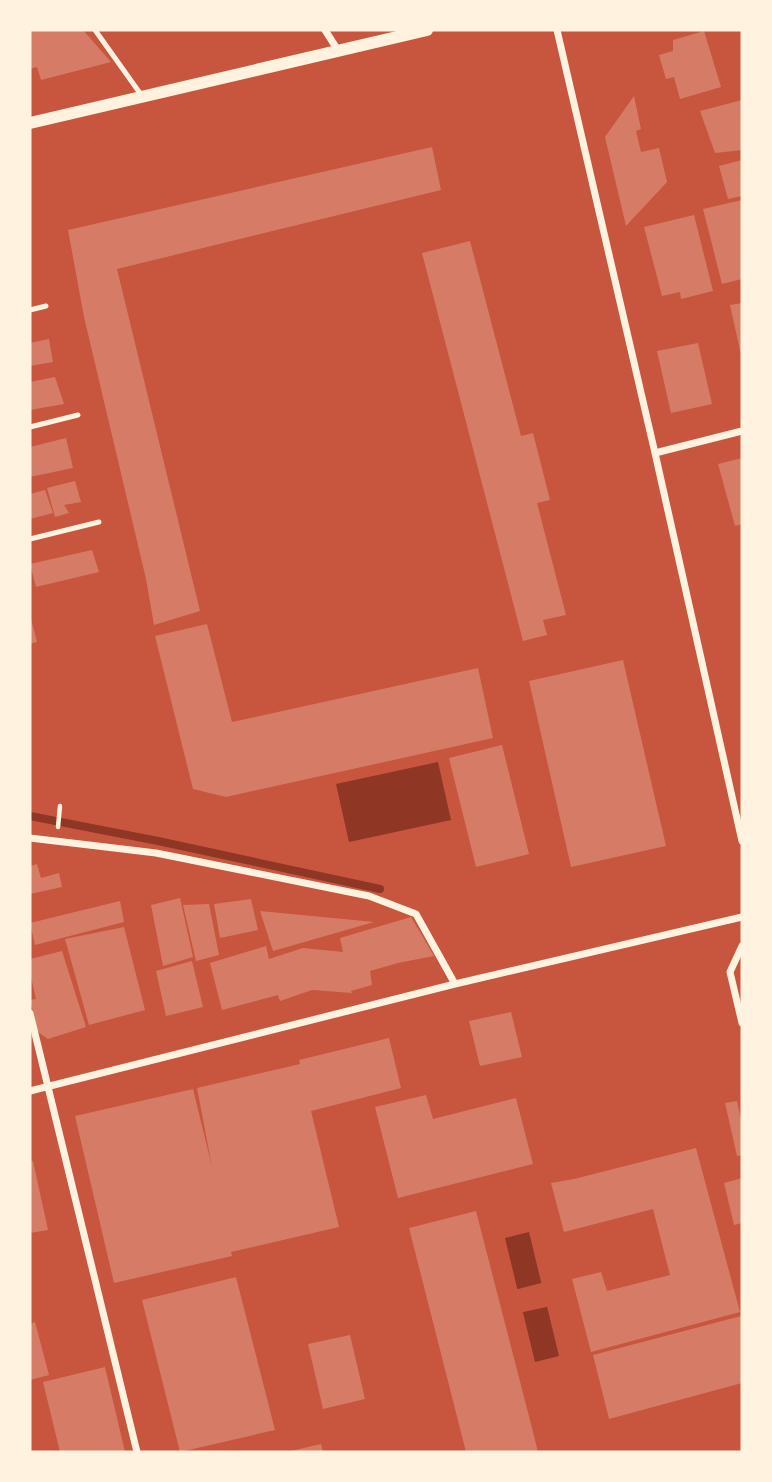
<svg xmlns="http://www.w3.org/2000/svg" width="772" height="1482" font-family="'Asap Condensed',sans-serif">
  <rect width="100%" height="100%" fill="#c8553d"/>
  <path fill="#8f3625" d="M438 762 451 820 349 842 336 784Z
    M529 1232 559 1356 535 1362 505 1238Z"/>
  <path fill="#c8553d" d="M545 1282 551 1306 519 1313 514 1290Z"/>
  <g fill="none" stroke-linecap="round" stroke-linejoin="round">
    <path stroke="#8f3625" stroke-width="8" d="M30 816 158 841 380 889"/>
  </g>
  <path fill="#d67c66" d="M30 30H83L111 62 41 80 37 67 30 69Z
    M704 31 721 87 680 99 674 77 666 79 659 55 673 51V40Z
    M634 96 641 129 636 131 641 152 659 148 667 182 626 226 605 137Z
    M742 100V150L715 153 700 111Z
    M432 147 441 190 117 269 200 611 154 625 146 579 84 317 68 230Z
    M742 160V196L728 199 719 166Z
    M742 200V279L722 284 703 209Z
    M694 215 713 291 681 299 680 292 662 296 644 227Z
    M470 241 521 436 533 433 550 500 537 503 566 615 543 620 547 635 523 641 422 253Z
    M742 303V355H741L730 305Z
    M49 339 53 362 30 366V343Z
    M698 343 712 404 671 413 657 351Z
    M55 377 64 404 30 410V382Z
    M66 438 73 468 30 477V447Z
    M742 458V524L735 526 718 464Z
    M75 481 81 502 64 505 69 513 55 517 47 488Z
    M45 490 53 513 30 519V494Z
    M92 550 99 572 36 587 30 564Z
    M30 615 37 642 30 644Z
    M207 624 232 722 478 668 493 738 226 797 193 789 155 636Z
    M623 660 666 846 571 867 529 681Z
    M502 745 529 854 476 867 449 758Z
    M37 864 41 878 59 873 62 887 30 894V866Z
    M180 898 193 957 163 966 151 905Z
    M251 899 258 930 220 938 214 904Z
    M120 901 124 922 35 945 30 923Z
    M209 904 219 955 196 961 183 905Z
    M260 911 374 922 273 951Z
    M411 917 434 956 398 963 370 971 372 985 351 991 352 993 312 990 280 1001 278 995 222 1010 210 963 266 946 269 959 303 948 343 952 340 938Z
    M124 927 145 1010 89 1025 65 939Z
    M62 951 86 1027 48 1039 38 1032 30 1000 36 999 30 973V959Z
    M192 961 203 1007 166 1016 156 971Z
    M511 1012 522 1057 480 1066 469 1021Z
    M389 1038 401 1088 311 1111 339 1227 231 1252 232 1256 114 1283 75 1116 193 1089 212 1167 197 1088 300 1064 299 1060Z
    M426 1095 433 1119 516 1098 533 1164 398 1198 375 1107Z
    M737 1101 742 1124V1155L737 1156 725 1103Z
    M696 1148 740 1312 591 1352 572 1279 601 1272 607 1291 670 1275 653 1209 564 1232 551 1183 574 1179Z
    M30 1161H33L48 1230 30 1233Z
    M742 1178V1223L734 1225 724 1183Z
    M476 1211 532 1428 538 1452H466L409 1228Z
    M236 1277 275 1430 180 1452 142 1300Z
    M741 1316 742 1383 609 1419 593 1355Z
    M35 1322 49 1375 30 1380V1324Z
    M350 1335 365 1399 323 1409 308 1344Z
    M105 1367 125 1452H60L43 1382Z
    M321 1444 323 1452H291V1451Z"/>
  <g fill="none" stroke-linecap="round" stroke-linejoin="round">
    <path stroke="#fff3e0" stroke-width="4.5" d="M58 827 60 806"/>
    <path stroke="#fff3e0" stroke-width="5" d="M95 30 142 96
      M30 310 46 306
      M30 427 78 415
      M30 539 99 522"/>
    <path stroke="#fff3e0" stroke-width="7" d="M325 30 339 52
      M557 30 655 453 742 841
      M655 453 742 431
      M30 838 156 853 369 896 416 914 455 984
      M742 946 730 972 742 1023
      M30 1013 137 1452
      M30 1091 455 984 742 917"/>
    <path stroke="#fff3e0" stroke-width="12" d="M30 123 427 30"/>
  </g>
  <rect width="772" height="1482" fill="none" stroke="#fff3e0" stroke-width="63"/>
</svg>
